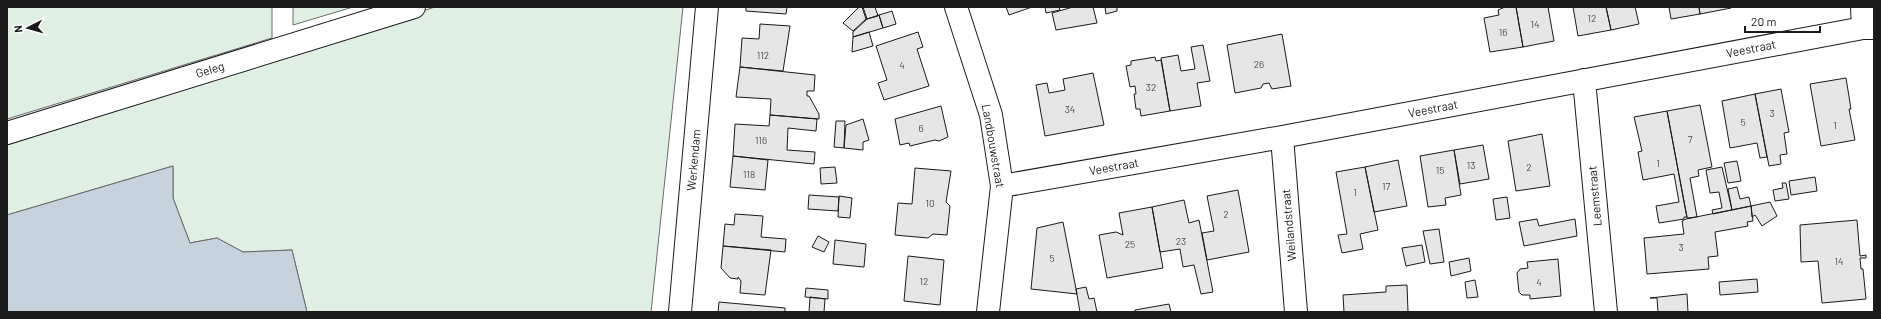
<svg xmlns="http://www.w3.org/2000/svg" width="1881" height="319" font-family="Barlow,sans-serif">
  <rect width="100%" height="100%" fill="#fff"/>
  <path fill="#e0efe3" stroke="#6a6a6a" d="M7 7H272V38L7 119Z
    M293 7H353L293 25Z
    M435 7H683L651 312H307L292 250 243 252 217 238 190 243 173 198V166L7 215V145Z"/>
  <path fill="#c6d2dc" stroke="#6a6a6a" d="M173 166V198L190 243 217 238 243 252 292 250 307 312H7V215Z"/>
  <path fill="#e6e6e6" stroke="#1a1a1a" d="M746 7H787L786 14 746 11Z
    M859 7H862L866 19 853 31 843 23Z
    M863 7H875L878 16 867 19Z
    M1006 7H1032L1009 15Z
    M1045 7H1059L1060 10 1046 13Z
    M1073 7H1093L1097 23 1056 30 1052 13Z
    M1105 7H1117V11L1106 14Z
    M1505 7H1516L1523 47 1490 52 1484 18 1499 15 1498 10Z
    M1516 7H1548L1554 41 1523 47Z
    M1573 7H1606L1611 30 1578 36Z
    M1606 7H1635L1639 24 1611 30Z
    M1669 7H1699L1700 14 1671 19Z
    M1699 7H1731V8L1700 14Z
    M892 11 896 24 883 28 879 15Z
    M879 15 883 28 853 37V32L867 19Z
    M760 24 790 26 783 71 740 67 742 38 759 39Z
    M869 32 873 46 852 52 853 37Z
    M918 32 923 47 917 49 929 86 884 100 878 83 887 80 876 46Z
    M1282 34 1291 86 1272 89 1269 83 1263 84 1261 88 1235 93 1227 45Z
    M1203 45 1210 81 1197 83 1201 106 1170 111 1161 58 1178 55 1181 71 1195 69 1191 47Z
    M1155 57 1156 61 1161 60 1170 111 1141 116 1140 109H1136L1134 94H1136L1135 86 1130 87 1126 66 1131 65V61Z
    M740 67 815 75 814 91H807V96H809L819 114V119L770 115 771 99 736 97Z
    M1093 73 1104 125 1045 136 1036 85 1047 83 1049 93 1065 90 1063 79Z
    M1846 78 1851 109H1849L1855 140 1821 146 1810 84Z
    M1781 89 1789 132 1784 133 1787 154 1780 155 1781 164 1769 166 1755 94Z
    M1755 94 1767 157 1760 158 1757 143 1730 148 1722 101Z
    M1700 105 1712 167 1698 170 1699 176 1690 178 1697 217 1687 218 1667 111Z
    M941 106 948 137 939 141 935 140 910 146 909 143 900 145 895 119Z
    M1667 111 1687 217H1684V219L1659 223 1656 206 1679 202 1674 174 1643 180 1638 152 1642 151 1634 117Z
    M770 115 817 119 816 131 788 128 787 150 815 152 814 164 733 156 735 124 769 126Z
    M863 119 869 140 863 142V150L844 148 846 125Z
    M836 121H845L844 148 834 147Z
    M1542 134 1550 186 1516 191 1508 141Z
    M1483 145 1489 179 1460 184 1454 150Z
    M1454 150 1461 195 1445 198 1446 205 1428 207 1420 156Z
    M733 156 768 160 765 190 730 187Z
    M1398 160 1407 206 1374 212 1365 167Z
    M1737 161 1741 181 1728 183 1724 163Z
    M835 167 837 183 821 184 820 168Z
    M1365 167 1378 230 1360 234 1363 249 1342 253 1338 235 1347 234 1336 172Z
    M1722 167 1732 210 1713 214 1712 210 1722 208 1719 192 1710 193 1706 170Z
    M915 168 951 171 946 202 950 206 947 235 933 234 928 238 895 235 898 203 912 204Z
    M1815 177 1817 191 1791 195 1789 181Z
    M1782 183H1786L1789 199 1775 201 1773 190 1783 188Z
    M1737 187 1740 199 1749 197 1751 206 1732 210 1728 189Z
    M1238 190 1249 252 1207 260 1202 233 1214 231 1207 196Z
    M809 195 839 197 838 211 808 209Z
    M839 196 852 198 850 218 838 217Z
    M1507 197 1510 218 1496 220 1493 199Z
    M1184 200 1189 223 1199 220 1213 292 1201 294 1194 265 1183 267 1180 249 1160 252 1152 207Z
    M1770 202 1777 216 1762 226 1755 215 1752 217 1751 206Z
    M1751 206 1753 221 1747 222 1748 226 1715 232 1718 256 1708 257 1709 269 1647 274 1644 238 1684 234 1682 221 1686 219Z
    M1152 207 1163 268 1107 278 1099 235 1116 232 1123 235 1119 213Z
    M735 214 763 216 761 237 786 239 785 252 723 246 725 224 734 225Z
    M1537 219 1539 226 1575 219 1577 236 1524 246 1519 222Z
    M1857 220 1860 256 1866 255V258H1860L1861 269H1863L1866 299 1822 303 1818 261 1801 262 1800 225Z
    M1063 222 1077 294 1031 289 1037 228Z
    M1439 229 1444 262 1430 264 1423 231Z
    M818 236 829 242 824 252 812 247Z
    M835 240 866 244 864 267 833 264Z
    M1422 245 1425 262 1406 266 1402 248Z
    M723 246 771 250 765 295 740 293 741 281 738 277V279L730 278 721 268Z
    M908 256 944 260 940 305 904 301Z
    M1469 258 1471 271 1451 276 1449 262Z
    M1558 259 1561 296 1530 299V295H1522L1519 292 1517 273 1520 269 1528 268 1527 262Z
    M1757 279 1758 292 1720 295 1719 282Z
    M1475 280 1478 297 1467 298 1465 282Z
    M1407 285 1408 312H1344L1343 295 1386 292V286Z
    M1086 287 1089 299 1094 298 1097 312H1080L1076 289Z
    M806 288 828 290V299L805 297Z
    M1687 294 1688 312H1658L1657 298H1650Z
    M810 297 825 299 824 312H809Z
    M719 302 785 308V312H718Z
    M1169 304 1171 312H1135V310Z"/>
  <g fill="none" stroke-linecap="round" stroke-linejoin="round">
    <defs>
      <path id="minor" d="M956 7 991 115 1002 186 988 312
        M1862 7 1863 28H1874
        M1584 80 1606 312
        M7 133 414 7
        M1282 137 1296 312
        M1002 186 1282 137 1863 28
        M680 312 707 7"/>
    </defs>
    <use href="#minor" stroke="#1a1a1a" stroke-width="24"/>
    <use href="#minor" stroke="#fff" stroke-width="22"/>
  </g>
  <g text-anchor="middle" stroke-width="3" stroke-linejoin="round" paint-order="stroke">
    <g font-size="10" fill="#4d4d4d">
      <text x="1592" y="22">12</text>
      <text x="1535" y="28">14</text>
      <text x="1503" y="36">16</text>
      <text x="763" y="59">112</text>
      <text x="1259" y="68">26</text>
      <text x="902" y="69">4</text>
      <text x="1151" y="91">32</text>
      <text x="1070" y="113">34</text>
      <text x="1772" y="117">3</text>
      <text x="1743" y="126">5</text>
      <text x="1835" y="129">1</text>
      <text x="921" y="132">6</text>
      <text x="1690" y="143">7</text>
      <text x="761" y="144">116</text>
      <text x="1658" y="167">1</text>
      <text x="1471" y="169">13</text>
      <text x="1529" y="171">2</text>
      <text x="1440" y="174">15</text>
      <text x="749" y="178">118</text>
      <text x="1386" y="190">17</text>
      <text x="1355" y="196">1</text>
      <text x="930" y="207">10</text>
      <text x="1226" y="218">2</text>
      <text x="1181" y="245">23</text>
      <text x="1130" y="248">25</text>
      <text x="1681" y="251">3</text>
      <text x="1052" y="262">5</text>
      <text x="1839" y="265">14</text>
      <text x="924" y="285">12</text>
      <text x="1539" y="286">4</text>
    </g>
    <g font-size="12" fill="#1a1a1a" stroke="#fff">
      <text transform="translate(1751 49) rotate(-11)" y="4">Veestraat</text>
      <text transform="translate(210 70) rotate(-17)" y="4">Geleg</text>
      <text transform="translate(1433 109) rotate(-11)" y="4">Veestraat</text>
      <text transform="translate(993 146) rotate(80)" y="4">Landbouwstraat</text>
      <text transform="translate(694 160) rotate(-85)" y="4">Werkendam</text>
      <text transform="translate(1114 167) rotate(-10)" y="4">Veestraat</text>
      <text transform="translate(1595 196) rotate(-95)" y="4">Leemstraat</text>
      <text transform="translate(1289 225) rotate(-95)" y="4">Weilandstraat</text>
    </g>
  </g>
  <rect width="1881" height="319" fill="none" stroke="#1a1a1a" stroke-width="16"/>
  <g transform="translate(28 28) rotate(264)" stroke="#ffffff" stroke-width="3" paint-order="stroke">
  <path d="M0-3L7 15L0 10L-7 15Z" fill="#1a1a1a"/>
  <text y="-6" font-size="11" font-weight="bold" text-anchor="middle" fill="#1a1a1a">N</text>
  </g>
  <path d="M1745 26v6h75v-6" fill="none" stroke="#1a1a1a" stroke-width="2"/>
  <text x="1751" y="26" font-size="12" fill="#1a1a1a" stroke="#ffffff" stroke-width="3" paint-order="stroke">20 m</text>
</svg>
